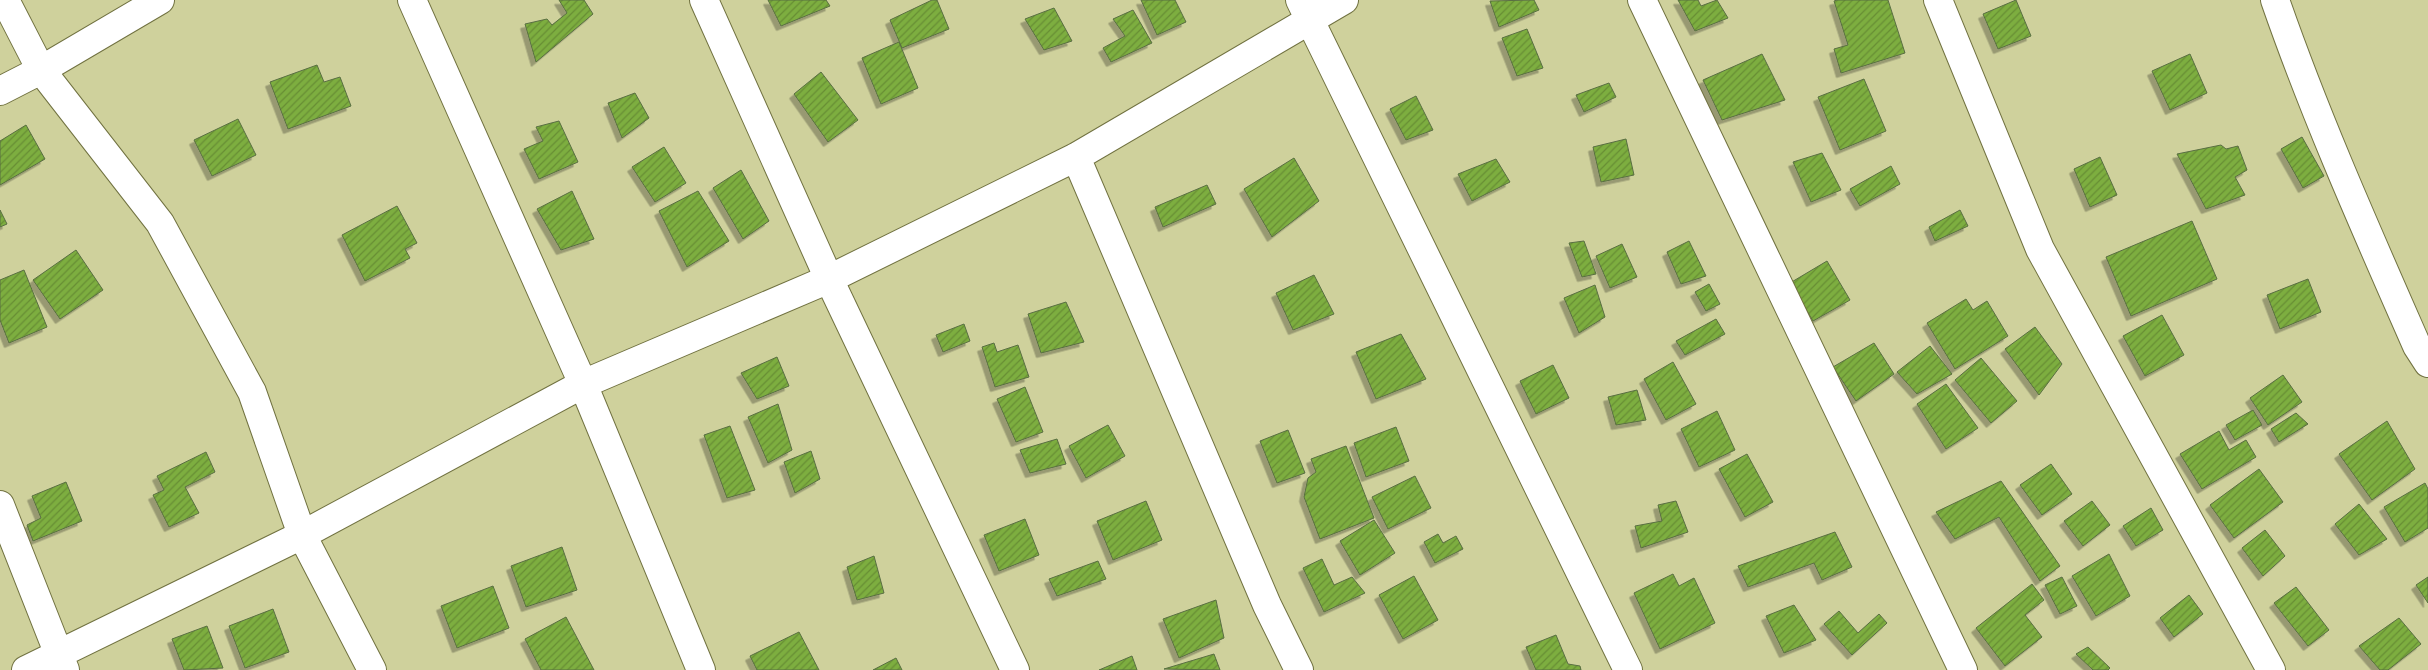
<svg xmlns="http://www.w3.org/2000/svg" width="2428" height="670" font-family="'Golos Text',sans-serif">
  <defs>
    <pattern id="building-hatch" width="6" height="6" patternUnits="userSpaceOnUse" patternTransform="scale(1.25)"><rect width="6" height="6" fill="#7dae3f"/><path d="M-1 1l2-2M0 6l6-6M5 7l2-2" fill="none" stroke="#678e34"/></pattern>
    <filter id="shadow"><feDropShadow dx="-4.5" dy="4.5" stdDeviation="0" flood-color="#0004"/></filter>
  </defs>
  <rect width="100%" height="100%" fill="#cfd19c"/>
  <path fill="url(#building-hatch)" stroke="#596e42" filter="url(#shadow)" d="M559 0H584L593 14 536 62 525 24 547 19 552 25 567 13Z
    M768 0H826L830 6 781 26Z
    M932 0H937L949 29 902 48 890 20Z
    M1141 0H1175L1186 22 1157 35Z
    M1534 0 1539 10 1499 27 1490 1Z
    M1678 0H1698L1701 6 1717 0 1728 18 1695 31Z
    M1837 0H1888L1905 53 1841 73 1834 49 1848 45 1834 1Z
    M2016 0 2031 36 1998 49 1983 14Z
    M1054 8 1072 41 1044 50 1025 19Z
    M1133 10 1152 43 1111 62 1103 48 1125 36 1113 19Z
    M1527 29 1543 68 1517 76 1502 38Z
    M899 42 918 88 881 104 862 58Z
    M1762 54 1785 100 1722 120 1703 80Z
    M2190 54 2207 93 2170 110 2152 71Z
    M317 65 324 82 340 77 351 106 288 129 270 82Z
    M821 72 858 120 828 142 794 94Z
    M1864 79 1886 131 1840 150 1818 97Z
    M1609 83 1616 97 1584 112 1576 95Z
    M635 93 649 118 622 138 608 103Z
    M1416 96 1433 130 1406 140 1390 109Z
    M238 119 256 155 212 176 194 140Z
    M559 121 578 162 539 179 524 149 543 141 536 127Z
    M26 125 45 159 0 185V141Z
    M2302 137 2324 176 2303 188 2281 149Z
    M1626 139 1634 175 1601 182 1593 147Z
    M2221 145 2226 149 2238 146 2247 170 2235 177 2245 195 2206 209 2177 154Z
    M664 147 686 183 655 202 632 167Z
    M1822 153 1841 190 1811 202 1793 162Z
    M2100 157 2117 195 2090 207 2074 169Z
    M1294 158 1319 201 1272 237 1244 189Z
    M1496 159 1510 182 1472 201 1458 174Z
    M1891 166 1900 184 1860 206 1850 189Z
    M741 170 769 221 743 239 713 188Z
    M1207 185 1216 204 1163 227 1155 207Z
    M572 191 594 239 561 250 537 209Z
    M698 191 729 241 687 267 659 211Z
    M397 206 417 243 405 249 410 258 365 281 342 235Z
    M0 210 7 224 0 227Z
    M1960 210 1968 226 1935 241 1929 227Z
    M2192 221 2217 279 2131 316 2106 257Z
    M1584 241 1596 274 1582 277 1569 243Z
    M1689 241 1706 276 1681 284 1667 252Z
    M1622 244 1637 277 1610 288 1596 256Z
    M76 250 103 290 60 319 33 280Z
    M1827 261 1850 300 1813 321 1790 283Z
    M24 270 47 327 9 343 0 320V280Z
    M1314 275 1334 314 1293 330 1276 293Z
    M2308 279 2321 312 2280 329 2267 295Z
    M1709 284 1720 304 1706 311 1695 292Z
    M1595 285 1605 317 1579 333 1564 298Z
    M1966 299 1973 310 1987 301 2008 336 1955 369 1927 323Z
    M1066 302 1084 342 1041 353 1028 314Z
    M2162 315 2184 355 2145 376 2123 336Z
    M1716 319 1725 334 1685 355 1676 341Z
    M964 324 970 341 943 352 936 335Z
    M2035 327 2062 364 2039 395 2005 349Z
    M1401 334 1426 379 1376 399 1356 352Z
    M994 343 997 352 1018 345 1029 377 995 387 982 347Z
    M1874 343 1894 374 1856 401 1833 367Z
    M1930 346 1952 374 1917 394 1897 372Z
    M777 357 789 386 757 399 741 373Z
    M1981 358 2017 401 1991 423 1955 380Z
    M1673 362 1696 404 1666 420 1644 379Z
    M1553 365 1569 398 1536 414 1520 381Z
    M2283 375 2302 402 2268 425 2250 398Z
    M1946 384 1978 428 1946 449 1917 404Z
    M1025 387 1043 432 1016 442 997 399Z
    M1637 390 1646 420 1616 425 1608 397Z
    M778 404 792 450 768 463 748 417Z
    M2253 410 2262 425 2235 440 2226 425Z
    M1717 411 1735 450 1699 467 1681 429Z
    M2296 413 2308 424 2279 442 2271 429Z
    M2387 421 2415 469 2372 500 2339 454Z
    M1108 425 1125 456 1086 478 1069 446Z
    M730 426 755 490 727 498 704 435Z
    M1396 427 1409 461 1366 477 1354 443Z
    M1288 430 1305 473 1277 483 1260 441Z
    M2219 431 2229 450 2246 440 2256 457 2202 489 2180 454Z
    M1057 439 1066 464 1030 473 1020 450Z
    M1346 446 1374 518 1320 539 1304 497 1308 478 1316 472 1311 459Z
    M811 451 820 479 795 493 784 462Z
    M206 452 215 472 185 487 199 513 169 527 153 495 164 490 157 476Z
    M1747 454 1773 502 1745 517 1719 469Z
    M2051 464 2072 494 2042 515 2020 485Z
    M2259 469 2283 502 2234 538 2210 505Z
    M1415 476 1431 508 1388 529 1372 497Z
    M2001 481 2060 566 2040 581 1999 517 1955 539 1936 512Z
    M66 482 82 521 33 541 27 525 41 518 32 496Z
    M2425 483 2428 489V528L2405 542 2384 507Z
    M1146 501 1162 540 1113 560 1097 521Z
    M1676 501 1688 532 1641 548 1635 526 1662 521 1658 505Z
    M2092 501 2110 525 2083 546 2064 521Z
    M2359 504 2387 539 2359 555 2335 524Z
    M2151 508 2163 530 2136 546 2123 526Z
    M1025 519 1039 555 999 571 984 535Z
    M1374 520 1395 553 1360 575 1340 541Z
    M2265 530 2285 556 2263 576 2242 548Z
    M1835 532 1852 567 1822 580 1814 563 1748 587 1738 566Z
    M1438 534 1443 543 1456 536 1463 549 1435 563 1424 542Z
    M562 547 577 590 526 607 511 566Z
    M2109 554 2130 596 2096 616 2072 576Z
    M874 556 884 593 857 600 847 567Z
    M1322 559 1334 585 1352 577 1365 593 1324 612 1303 568Z
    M1098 561 1106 579 1057 596 1049 579Z
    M1673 574 1679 586 1694 578 1715 623 1660 649 1634 593Z
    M1414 576 1438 620 1403 639 1379 595Z
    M2062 577 2077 606 2060 614 2045 585Z
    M2428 577V603L2416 585Z
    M2032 584 2044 600 2025 615 2042 637 2005 666 1976 628Z
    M493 586 509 628 457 648 441 606Z
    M2296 587 2329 630 2308 646 2274 603Z
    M2189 595 2203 614 2174 637 2160 618Z
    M1216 600 1224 638 1179 658 1163 619Z
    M1794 605 1816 640 1784 653 1766 616Z
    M273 609 289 652 245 668 229 626Z
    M1839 611 1858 633 1879 614 1887 623 1852 655 1824 624Z
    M566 617 594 670H541L525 639Z
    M2399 618 2421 644 2388 670H2380L2359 646Z
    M207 626 223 668 184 670 172 639Z
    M799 632 819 670H757L750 656Z
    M1556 635 1568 664 1580 666 1581 670H1536L1526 647Z
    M2088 647 2110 668 2108 670H2093L2076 654Z
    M1214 654 1220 670 1164 669Z
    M1132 656 1137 670H1099Z
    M896 658 902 670H873Z"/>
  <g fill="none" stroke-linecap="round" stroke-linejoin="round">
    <defs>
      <path id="street" d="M5 0 41 70 160 223 252 392 302 535 372 670
        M412 0 583 384 701 670
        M704 0 829 279 1015 670
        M1300 0 1628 670
        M1642 0 1963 670
        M1938 0 2040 249 2271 670
        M2275 0C2316 118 2367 232 2417 346L2428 363
        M0 91 41 70 160 0
        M1076 157 1267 605 1299 670
        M0 505 65 670
        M26 670 302 535 583 384 829 279 1076 157 1344 0"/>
    </defs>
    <use href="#street" stroke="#717241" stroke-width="30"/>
    <use href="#street" stroke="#fff" stroke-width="28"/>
  </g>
</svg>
